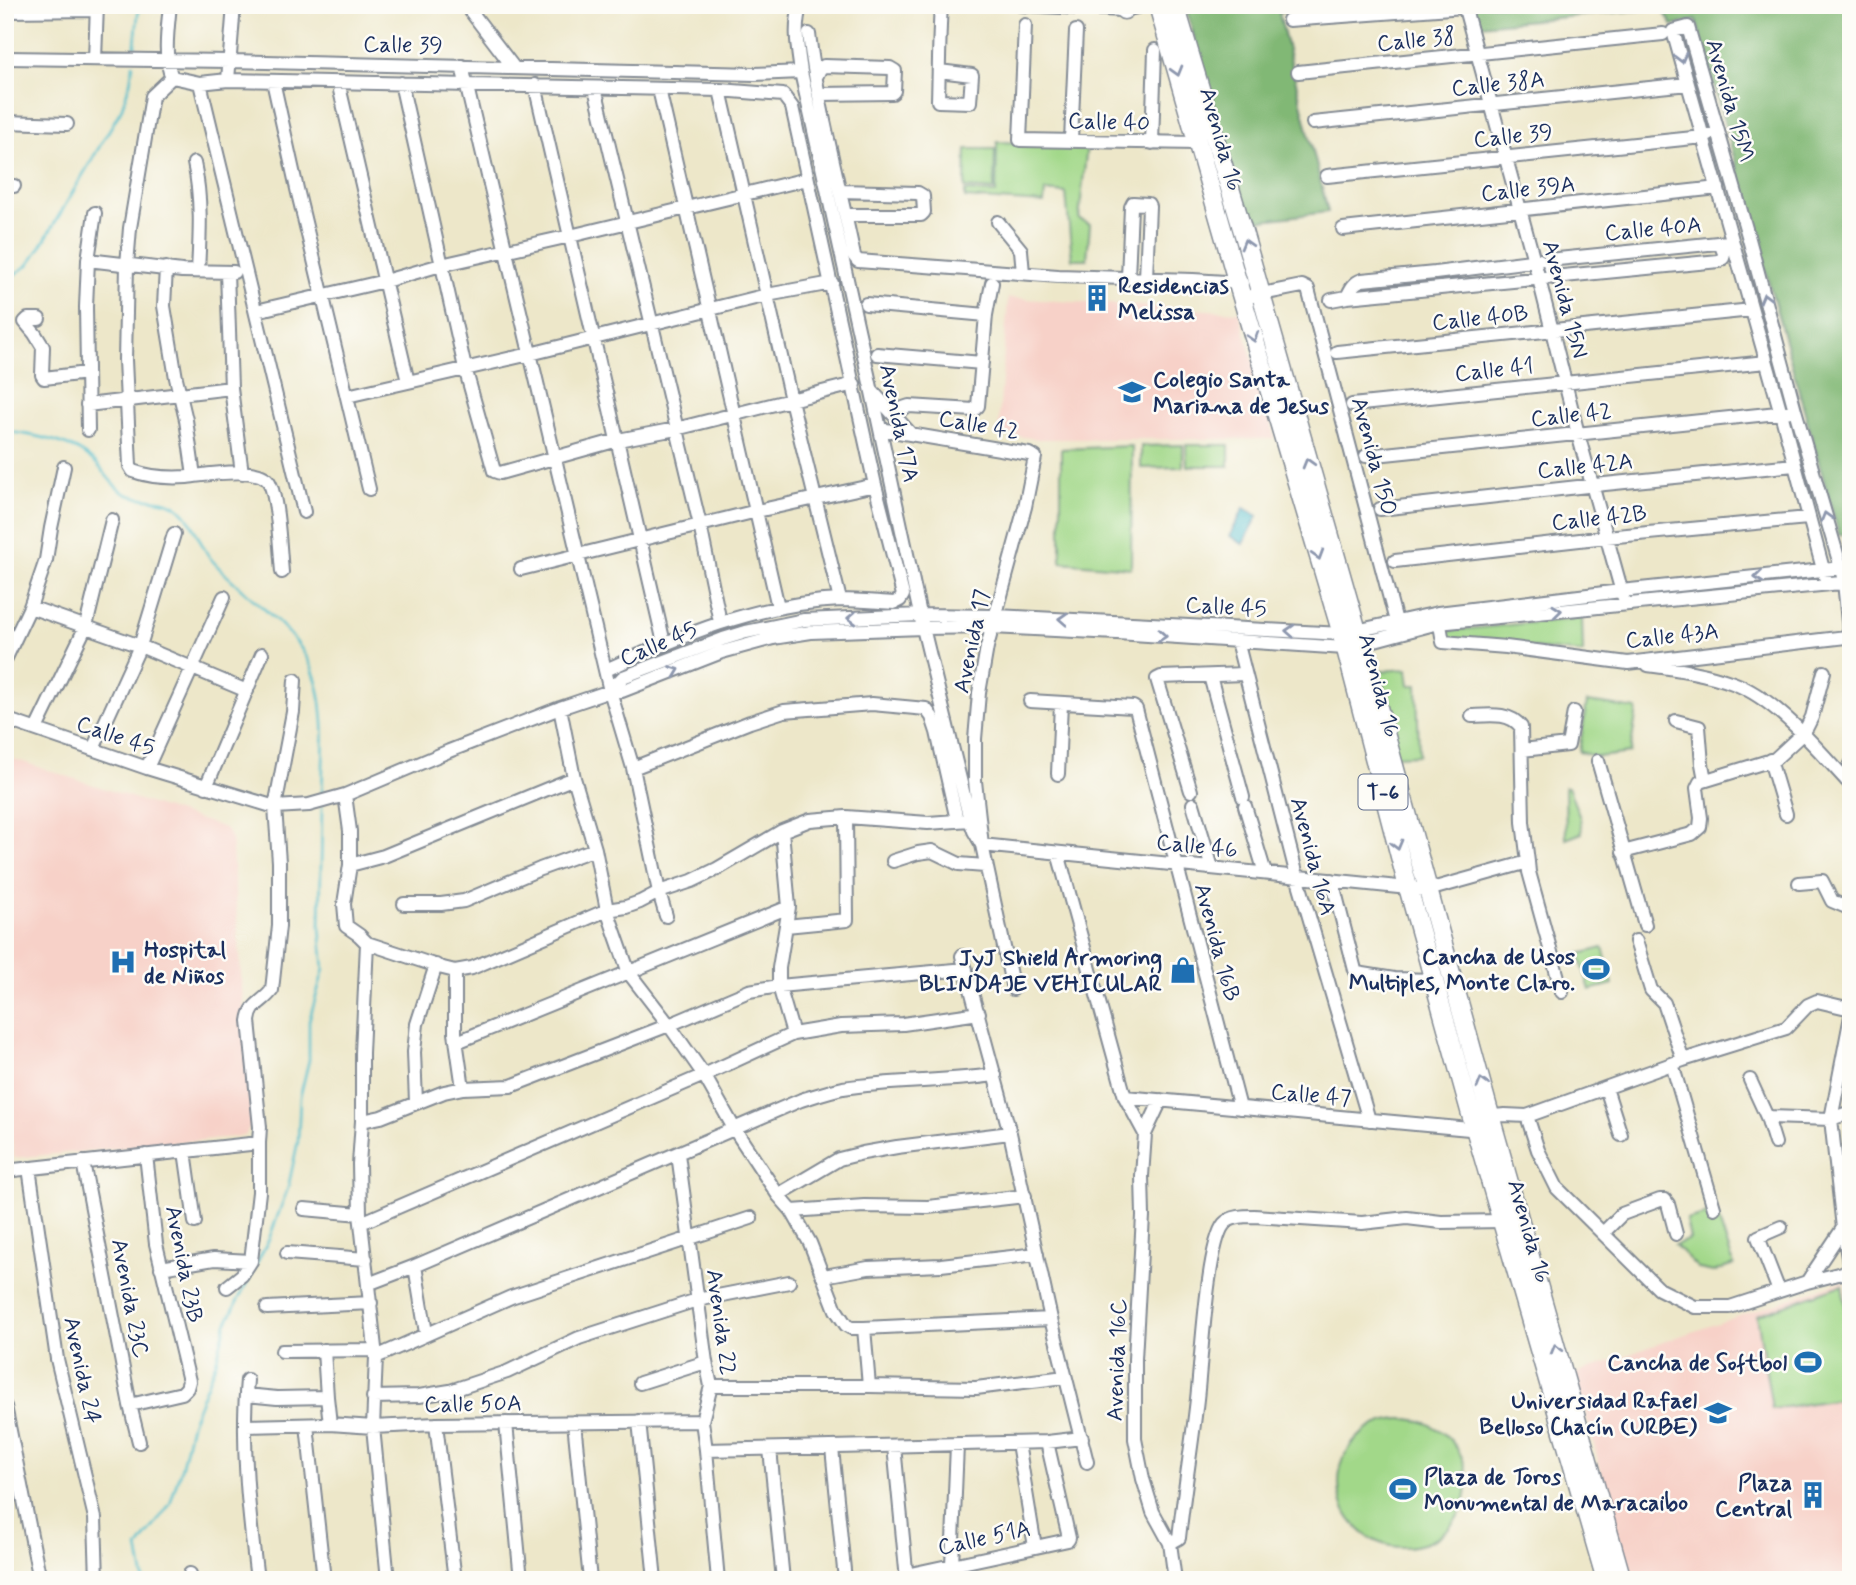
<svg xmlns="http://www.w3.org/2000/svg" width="1856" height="1585" font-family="Mynerve,sans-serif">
  <rect width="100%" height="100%" fill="#fdfcf7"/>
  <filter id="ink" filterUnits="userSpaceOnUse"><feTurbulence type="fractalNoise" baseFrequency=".0143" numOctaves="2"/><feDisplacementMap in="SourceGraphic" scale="14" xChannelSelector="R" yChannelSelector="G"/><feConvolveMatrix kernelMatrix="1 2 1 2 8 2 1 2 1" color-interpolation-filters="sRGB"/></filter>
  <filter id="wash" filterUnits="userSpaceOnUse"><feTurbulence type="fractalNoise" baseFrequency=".00686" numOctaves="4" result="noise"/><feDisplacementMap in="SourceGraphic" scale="28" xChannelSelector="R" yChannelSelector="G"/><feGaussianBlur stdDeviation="1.57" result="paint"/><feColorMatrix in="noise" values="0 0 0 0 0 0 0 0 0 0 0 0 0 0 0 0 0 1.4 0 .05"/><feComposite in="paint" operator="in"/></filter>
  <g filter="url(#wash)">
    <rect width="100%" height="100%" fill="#ede7c9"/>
    <path fill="#f7d1c8" d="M1008 298 1239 312 1275 439H1037L998 433Z
      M5 756 225 828 231 838 252 1123 245 1136 14 1158 5 1086Z
      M1843 1281 1851 1328V1580H1630L1575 1374 1677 1337Z"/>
    <path fill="#a2d889" stroke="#5e8474" stroke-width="2" d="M997 142 1087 145 1079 219 1090 224 1087 259H1072L1066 193 1045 191 1044 203 965 198V191L996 193Z
      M966 149H995L994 190 965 188Z
      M1183 445V467L1141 468V446Z
      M1186 445H1229V466H1187Z
      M1132 446 1131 568 1061 562V449Z
      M1582 618 1583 653 1448 640 1446 631Z
      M1407 669 1409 685H1417L1419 755 1393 756 1369 672Z
      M1587 702 1637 709 1630 753 1598 757 1579 752Z
      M1565 787H1568L1580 818 1582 833 1566 839Z
      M1603 948 1613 984 1590 990 1579 954Z
      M1716 1212 1734 1265 1713 1272 1699 1269 1675 1245 1690 1239 1686 1220Z
      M1842 1285 1851 1337V1387L1838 1399 1772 1409 1757 1315Z
      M1339 1483a64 64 0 1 1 128 0a64 64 0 1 1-128 0Z"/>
    <path fill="#81b875" stroke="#4e746a" stroke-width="2" d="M1185 5H1395L1279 13 1328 212 1247 222Z
      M1472 5H1851V534L1839 535 1696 20 1673 26 1662 8 1481 25Z"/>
    <path fill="#51bdcb" stroke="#367694" stroke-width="2" d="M1244 508 1258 516 1243 544 1230 536Z"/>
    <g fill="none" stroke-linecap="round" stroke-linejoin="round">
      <path stroke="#51bdcb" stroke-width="2.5" d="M134 54 139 5
        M5 313 14 275 28 265 40 248 121 110 130 83 133 64
        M5 431C37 436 69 440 95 462 105 472 111 485 124 493 141 502 165 496 180 509 195 522 199 544 211 559 241 594 294 625 312 668 328 707 323 754 322 796
        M144 1580 138 1548 170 1504 182 1465 191 1424 216 1362 226 1324 269 1239 288 1188 298 1141 300 1097 309 1060V1021L324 969 320 927 322 806"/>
    </g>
  </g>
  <g filter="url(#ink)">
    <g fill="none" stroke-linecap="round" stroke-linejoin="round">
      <defs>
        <path id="minor" d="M170 5C168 26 163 59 172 77L200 83 228 80
          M234 5 228 80 720 90 783 95 792 107 875 485 903 595 900 600 894 603C877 602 858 600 841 600 757 603 680 636 606 670
          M466 5 514 68
          M801 5C793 26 798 50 801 72L872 392 923 628 970 820 974 831 982 845
          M1021 5 1124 10 1146 5
          M1464 5 1539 279 1578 434 1623 596
          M5 11 97 10
          M1289 20 1464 7
          M1025 25 1020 140 1197 143
          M809 34C818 108 839 182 854 256L858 261 1058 276 1193 280 1242 283
          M5 58 230 61 755 74 801 72
          M95 59 97 5
          M462 66 610 691 633 768 659 892 666 916
          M939 71 972 75 970 102 938 101C939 69 939 37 941 5
          M1298 72 1663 34
          M172 77 152 96 130 228 127 265 125 360 130 466 133 471C149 477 170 478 187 477 205 475 259 465 269 482 278 498 280 551 282 572
          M816 77 820 69 824 66 890 68 895 71 894 91 892 93 820 94
          M273 81 297 189 369 489
          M338 82 408 382
          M200 83 304 512
          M401 83 465 368 494 471 500 473 618 440 676 429 854 384
          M535 85 664 643
          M595 88 700 525 720 622
          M659 89 778 607
          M720 90 791 400 840 600
          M5 122 67 124
          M1313 123 1688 84
          M1071 140 1076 31
          M1152 143 1155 50
          M194 163C202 199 200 234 198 271
          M1327 176 1703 137 1709 135
          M5 186H14
          M840 191 918 193 923 196 924 212 921 215H846
          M998 222 1021 250 1023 273
          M1343 229 1718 188
          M88 260 182 271 234 272
          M166 268 164 306 176 378 186 420 194 476
          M227 272 231 388 242 473
          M1128 278 1131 207 1133 203 1148 204 1149 206 1146 278
          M1554 278 1548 260 1728 242
          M1347 297C1351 289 1353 283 1362 280L1435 273 1539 260
          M1242 298 1302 286 1308 289 1398 629
          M1331 300 1347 297 1719 261 1723 258 1724 253 1720 243
          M866 304 986 315
          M256 311 385 281 441 265 570 236 807 179
          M39 319H28L25 322 35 334 43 347 42 375 44 378 87 373
          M1337 352 1752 310
          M877 354 982 363
          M873 392 910 433
          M347 396 530 354 767 295 832 283
          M87 405 231 388
          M1352 405 1766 362
          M895 416 903 408 909 406 974 410 978 406 986 315 992 283
          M880 429 1029 454 1035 457 1025 507 987 647 979 693 975 739V781L982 845 1013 989
          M88 430 86 307 88 260 95 213
          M1366 456 1787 412
          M1380 509 1605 484 1794 465
          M1395 561 1606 537 1808 518
          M521 569 757 511 875 485
          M30 607 140 646 247 691
          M1438 613 1443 642 1506 647 1628 663 1846 637 1849 632 1844 582 1841 568 1795 410 1749 239 1688 27 1673 31 1781 413 1827 584
          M1237 641 1297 876 1369 1120
          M5 660 30 607 46 560 51 528 64 467
          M1648 665C1676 669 1706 673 1733 683 1777 699 1819 751 1851 785
          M1210 676 1243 797
          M610 691 623 677 723 639 746 632 804 620 920 615 996 616 1342 634 1438 613 1621 591 1851 567
          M1030 701 1133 707 1136 709 1240 1108
          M560 708 574 778 595 849 607 910 629 973 669 1025 704 1075 735 1130 778 1195 792 1211 810 1243 836 1310 846 1325 851 1328H864L869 1386
          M5 719 147 768 275 807 309 805 345 795 449 751 560 708 610 691H622L722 652 773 638 811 632 923 628 992 627 1117 633 1345 648 1438 623 1851 582
          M1676 721 1699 727 1702 764 1705 780
          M36 729 86 626 112 520
          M93 749 140 646 174 534
          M1522 750 1568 745 1574 712
          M1770 760 1786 814
          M1598 761 1645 925
          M147 768 224 597
          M633 768 750 722 784 711 872 704 926 709 932 717 937 732 957 820
          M1058 774 1061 703
          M1846 780 1851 764
          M206 787 262 654
          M1191 791 1157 679 1161 677 1244 674
          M345 795 350 831V865L344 904 346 926 359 935 367 943 362 1053V1121L359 1164 360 1214 376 1357 373 1427 388 1580
          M1193 804 1212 868
          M1245 806 1265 873
          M782 831 789 907 779 968V986L793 1034
          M982 845 1428 890 1528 862 1523 822 1521 727C1510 712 1490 715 1472 716
          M1623 852 1692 834 1700 827 1701 818 1697 788 1700 782 1775 759 1802 734 1807 727 1812 717 1824 672
          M1058 853 1125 1097 1145 1134
          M893 861 918 853 932 851 959 864 985 866
          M1528 862 1529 872 1562 992
          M350 865 384 856 574 778
          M1332 880 1355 970 1357 973 1394 979 1434 980
          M1799 883 1822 881 1832 901 1851 909
          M404 904H441L464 901 540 869 595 849
          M786 926 847 920 846 817
          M1636 941 1651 990 1664 1003 1683 1060
          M367 943 443 968 455 971 472 968 607 910 626 907 640 902 659 892 692 881 717 869 782 831 810 820 846 817 928 823 970 820
          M962 956 1010 1133 1051 1319 1087 1462
          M455 971V1033L463 1088
          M457 1042 789 907
          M1672 1064 1714 1208
          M1750 1080 1767 1117 1775 1143
          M1606 1088 1621 1135
          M1125 1097 1480 1130
          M1161 1100 1145 1134 1142 1176 1143 1216 1135 1359V1439L1143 1479 1153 1512 1170 1543 1175 1580
          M416 1102 414 1052 417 1024 436 965
          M1527 1116 1683 1060 1786 1028 1808 1005 1817 1001 1851 1009
          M1482 1117 1505 1115 1527 1116 1538 1150 1557 1188 1659 1289 1695 1307H1730L1807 1282 1843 1228 1831 1119 1851 1016
          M1767 1117 1831 1119 1851 1112
          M362 1121 381 1117 444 1092 463 1088 511 1086 669 1025 749 991 779 986 966 969
          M5 1140 8 1171
          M185 1151 195 1222
          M678 1154 706 1362 711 1386 702 1421 706 1450 718 1580
          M83 1162 130 1405 139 1442
          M29 1168 57 1359 95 1518 97 1580
          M5 1171 259 1143 260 1127 249 1021C251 1003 263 1003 272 990L279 926V862L275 807 293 712 295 680
          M778 1195 839 1159 863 1153 897 1147 1010 1133
          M304 1209 360 1214
          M792 1211 864 1206 928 1207 1025 1196
          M361 1223 704 1075 793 1034 841 1026 903 1024 979 1013
          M1843 1228 1851 1275
          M1603 1233 1622 1214 1660 1200H1665L1668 1204 1676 1234
          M287 1253 366 1259
          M415 1266 426 1333
          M161 1268 214 1259 251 1261
          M824 1276 868 1268 941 1265 1037 1254
          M1807 1282 1850 1271
          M368 1284 415 1266 801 1100C814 1096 829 1091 843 1088 893 1080 944 1082 995 1075
          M227 1287 242 1275 251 1261 259 1192V1143
          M1779 1291 1758 1237 1781 1227
          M267 1308 371 1303
          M864 1328 1051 1319
          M324 1350 327 1397 330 1424
          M282 1351 375 1350
          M376 1357 511 1297 751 1218
          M247 1380C241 1446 249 1514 257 1580
          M640 1383 706 1362
          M711 1386H869L976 1388 1065 1377
          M246 1395 277 1398 327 1397
          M373 1397 419 1396 450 1391 507 1372 579 1338 697 1300 789 1282
          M130 1405 182 1393 187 1388 189 1381 156 1244 146 1155
          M5 1406 40 1580
          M639 1421 655 1580
          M574 1422 590 1580
          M506 1423 521 1580
          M436 1424 455 1580
          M307 1425 324 1580
          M246 1426 330 1424 373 1427 436 1424 702 1421
          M1018 1443 1035 1547
          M894 1446 907 1580
          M832 1448 845 1580
          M770 1449 783 1580
          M706 1450 1047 1442 1082 1438
          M1170 1543 1179 1538C1184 1491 1192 1445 1197 1399 1201 1366 1207 1244 1224 1224 1231 1216 1245 1216 1254 1216L1362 1223 1407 1218 1441 1222 1502 1221
          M952 1565 957 1445
          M190 1574 191 1580
          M906 1575 1068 1540 1069 1538 1047 1442"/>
        <path id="highway" d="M1158 5 1238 284 1342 634 1408 887 1472 1118 1606 1580
          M1175 5 1244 235 1357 631 1494 1130 1622 1580
          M1124 10 1129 5"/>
      </defs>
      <use href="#minor" stroke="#848b94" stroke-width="16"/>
      <use href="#highway" stroke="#848b94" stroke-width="21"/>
      <use href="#minor" stroke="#fff" stroke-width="12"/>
      <use href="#highway" stroke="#fff" stroke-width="18"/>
    </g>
    <defs><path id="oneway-chevron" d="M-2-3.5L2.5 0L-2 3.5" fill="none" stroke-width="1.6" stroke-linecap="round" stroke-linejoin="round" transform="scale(1.75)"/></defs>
    <g stroke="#8d97ae">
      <use href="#oneway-chevron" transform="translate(1681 58) rotate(75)"/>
      <use href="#oneway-chevron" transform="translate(1177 71) rotate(74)"/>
      <use href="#oneway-chevron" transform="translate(1246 244) rotate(-106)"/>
      <use href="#oneway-chevron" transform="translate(1765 298) rotate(-105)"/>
      <use href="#oneway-chevron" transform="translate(1253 337) rotate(73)"/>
      <use href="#oneway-chevron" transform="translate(1308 463) rotate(-106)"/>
      <use href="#oneway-chevron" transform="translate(1826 517) rotate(-106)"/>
      <use href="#oneway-chevron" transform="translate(1318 555) rotate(73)"/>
      <use href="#oneway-chevron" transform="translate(1759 577) rotate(174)"/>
      <use href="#oneway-chevron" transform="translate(1557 611) rotate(-6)"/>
      <use href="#oneway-chevron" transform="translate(852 618) rotate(178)"/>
      <use href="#oneway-chevron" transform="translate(1063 619) rotate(-177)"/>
      <use href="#oneway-chevron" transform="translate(1290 631) rotate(-177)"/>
      <use href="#oneway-chevron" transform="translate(1162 636) rotate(4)"/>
      <use href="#oneway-chevron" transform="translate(675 671) rotate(-21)"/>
      <use href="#oneway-chevron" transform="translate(1397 845) rotate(75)"/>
      <use href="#oneway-chevron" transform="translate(1482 1083) rotate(-106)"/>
      <use href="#oneway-chevron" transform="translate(1556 1349) rotate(-106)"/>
    </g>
  </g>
  <defs>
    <symbol id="building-bare" viewBox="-9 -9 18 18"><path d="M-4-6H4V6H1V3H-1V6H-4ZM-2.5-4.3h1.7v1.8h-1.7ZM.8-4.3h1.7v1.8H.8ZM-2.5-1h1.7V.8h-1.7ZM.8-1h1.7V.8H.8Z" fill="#1f6fb2" stroke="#fdfcf7" stroke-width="2.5" paint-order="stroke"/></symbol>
    <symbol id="school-bare" viewBox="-9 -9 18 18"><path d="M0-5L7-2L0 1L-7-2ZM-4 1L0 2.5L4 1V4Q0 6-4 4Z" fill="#1f6fb2" stroke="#fdfcf7" stroke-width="2.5" paint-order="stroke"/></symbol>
    <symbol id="hospital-bare" viewBox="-9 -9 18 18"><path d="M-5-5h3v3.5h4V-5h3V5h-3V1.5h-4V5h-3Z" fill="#1f6fb2" stroke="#fdfcf7" stroke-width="2.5" paint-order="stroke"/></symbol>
    <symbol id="stadium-bare" viewBox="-9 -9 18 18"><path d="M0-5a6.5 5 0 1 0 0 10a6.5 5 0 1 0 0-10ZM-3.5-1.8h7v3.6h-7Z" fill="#1f6fb2" stroke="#fdfcf7" stroke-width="2.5" paint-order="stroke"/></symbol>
    <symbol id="shop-bare" viewBox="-9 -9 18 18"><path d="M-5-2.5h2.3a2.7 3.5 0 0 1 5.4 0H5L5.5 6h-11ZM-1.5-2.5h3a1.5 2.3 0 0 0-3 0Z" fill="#1f6fb2" stroke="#fdfcf7" stroke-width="2.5" paint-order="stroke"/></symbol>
    <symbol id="university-bare" viewBox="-9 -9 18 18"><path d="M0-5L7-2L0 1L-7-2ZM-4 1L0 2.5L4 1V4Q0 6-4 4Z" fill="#1f6fb2" stroke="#fdfcf7" stroke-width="2.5" paint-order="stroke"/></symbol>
  </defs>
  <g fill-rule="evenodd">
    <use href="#building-bare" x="1078" y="279" width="38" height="38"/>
    <use href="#school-bare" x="1113" y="373" width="38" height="38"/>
    <use href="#hospital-bare" x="104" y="943" width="38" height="38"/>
    <use href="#stadium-bare" x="1577" y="950" width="38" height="38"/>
    <use href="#shop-bare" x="1164" y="951" width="38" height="38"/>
    <use href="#stadium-bare" x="1789" y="1343" width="38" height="38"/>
    <use href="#university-bare" x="1699" y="1394" width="38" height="38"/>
    <use href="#stadium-bare" x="1384" y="1470" width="38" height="38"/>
    <use href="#building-bare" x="1794" y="1476" width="38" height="38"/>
  </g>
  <g text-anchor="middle" stroke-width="5" stroke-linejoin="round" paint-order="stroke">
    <rect fill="#fdfcf7" stroke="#5f6c8c" stroke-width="2" x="1358.5" y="774.5" width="49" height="35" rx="5"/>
    <g font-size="21" font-weight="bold" fill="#1b2f5e">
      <text x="1383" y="799">T-6</text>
    </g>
    <g font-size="23" fill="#1b2f5e" stroke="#fdfcf7">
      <text transform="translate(1416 39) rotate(-6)" y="8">Calle 38</text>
      <text transform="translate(403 44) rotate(1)" y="8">Calle 39</text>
      <text transform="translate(1498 83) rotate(-6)" y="8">Calle 38A</text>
      <text transform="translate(1731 100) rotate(74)" y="8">Avenida 15M</text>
      <text transform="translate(1109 121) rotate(2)" y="8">Calle 40</text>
      <text transform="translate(1513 135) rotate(-6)" y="8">Calle 39</text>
      <text transform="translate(1222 139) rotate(74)" y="8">Avenida 16</text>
      <text transform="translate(1528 188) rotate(-6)" y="8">Calle 39A</text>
      <text transform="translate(1653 228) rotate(-5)" y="8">Calle 40A</text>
      <text transform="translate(1566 299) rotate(75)" y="8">Avenida 15N</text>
      <text transform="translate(1480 317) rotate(-6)" y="8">Calle 40B</text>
      <text transform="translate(1494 369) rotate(-6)" y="8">Calle 41</text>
      <text transform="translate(1571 414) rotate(-6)" y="8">Calle 42</text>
      <text transform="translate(900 423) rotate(78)" y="8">Avenida 17A</text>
      <text transform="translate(979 424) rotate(10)" y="8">Calle 42</text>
      <text transform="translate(1375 456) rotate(75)" y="8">Avenida 15O</text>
      <text transform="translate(1585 465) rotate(-6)" y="8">Calle 42A</text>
      <text transform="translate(1599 517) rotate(-6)" y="8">Calle 42B</text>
      <text transform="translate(1226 606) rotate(3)" y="8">Calle 45</text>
      <text transform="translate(1672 635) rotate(-6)" y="8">Calle 43A</text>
      <text transform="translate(971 641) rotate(-78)" y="8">Avenida 17</text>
      <text transform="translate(658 643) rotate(-23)" y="8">Calle 45</text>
      <text transform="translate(1380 685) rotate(75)" y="8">Avenida 16</text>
      <text transform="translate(116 735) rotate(19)" y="8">Calle 45</text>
      <text transform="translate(1197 845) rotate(6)" y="8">Calle 46</text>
      <text transform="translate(1314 856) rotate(75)" y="8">Avenida 16A</text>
      <text transform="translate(1218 942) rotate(75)" y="8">Avenida 16B</text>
      <text transform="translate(1311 1094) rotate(5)" y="8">Calle 47</text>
      <text transform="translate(1530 1231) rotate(74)" y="8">Avenida 16</text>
      <text transform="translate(185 1264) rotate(79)" y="8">Avenida 23B</text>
      <text transform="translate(131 1298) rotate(79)" y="8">Avenida 23C</text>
      <text transform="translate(722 1322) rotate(82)" y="8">Avenida 22</text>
      <text transform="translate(1116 1360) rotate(-88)" y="8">Avenida 16C</text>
      <text transform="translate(83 1370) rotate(78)" y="8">Avenida 24</text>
      <text transform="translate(473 1403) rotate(-1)" y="8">Calle 50A</text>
      <text transform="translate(984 1537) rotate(-12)" y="8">Calle 51A</text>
    </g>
    <g font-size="23" font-weight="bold" fill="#1b2f5e" stroke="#fdfcf7" text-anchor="end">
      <text x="1118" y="293" text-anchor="start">Residencias<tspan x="1118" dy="26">Melissa</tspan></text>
      <text x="1153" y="387" text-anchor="start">Colegio Santa<tspan x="1153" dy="26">Mariana de Jesus</tspan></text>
      <text x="144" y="957" text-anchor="start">Hospital<tspan x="144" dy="26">de Niños</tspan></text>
      <text x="1575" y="964">Cancha de Usos<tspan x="1575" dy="26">Multiples, Monte Claro.</tspan></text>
      <text x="1162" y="965">JyJ Shield Armoring<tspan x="1162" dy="26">BLINDAJE VEHICULAR</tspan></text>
      <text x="1787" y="1370">Cancha de Softbol</text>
      <text x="1697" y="1408">Universidad Rafael<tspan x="1697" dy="26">Belloso Chacín (URBE)</tspan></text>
      <text x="1424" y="1484" text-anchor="start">Plaza de Toros<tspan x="1424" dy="26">Monumental de Maracaibo</tspan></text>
      <text x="1792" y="1490">Plaza<tspan x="1792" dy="26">Central</tspan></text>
    </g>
  </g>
  <rect width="1856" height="1585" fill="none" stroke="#fdfcf7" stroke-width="28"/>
</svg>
